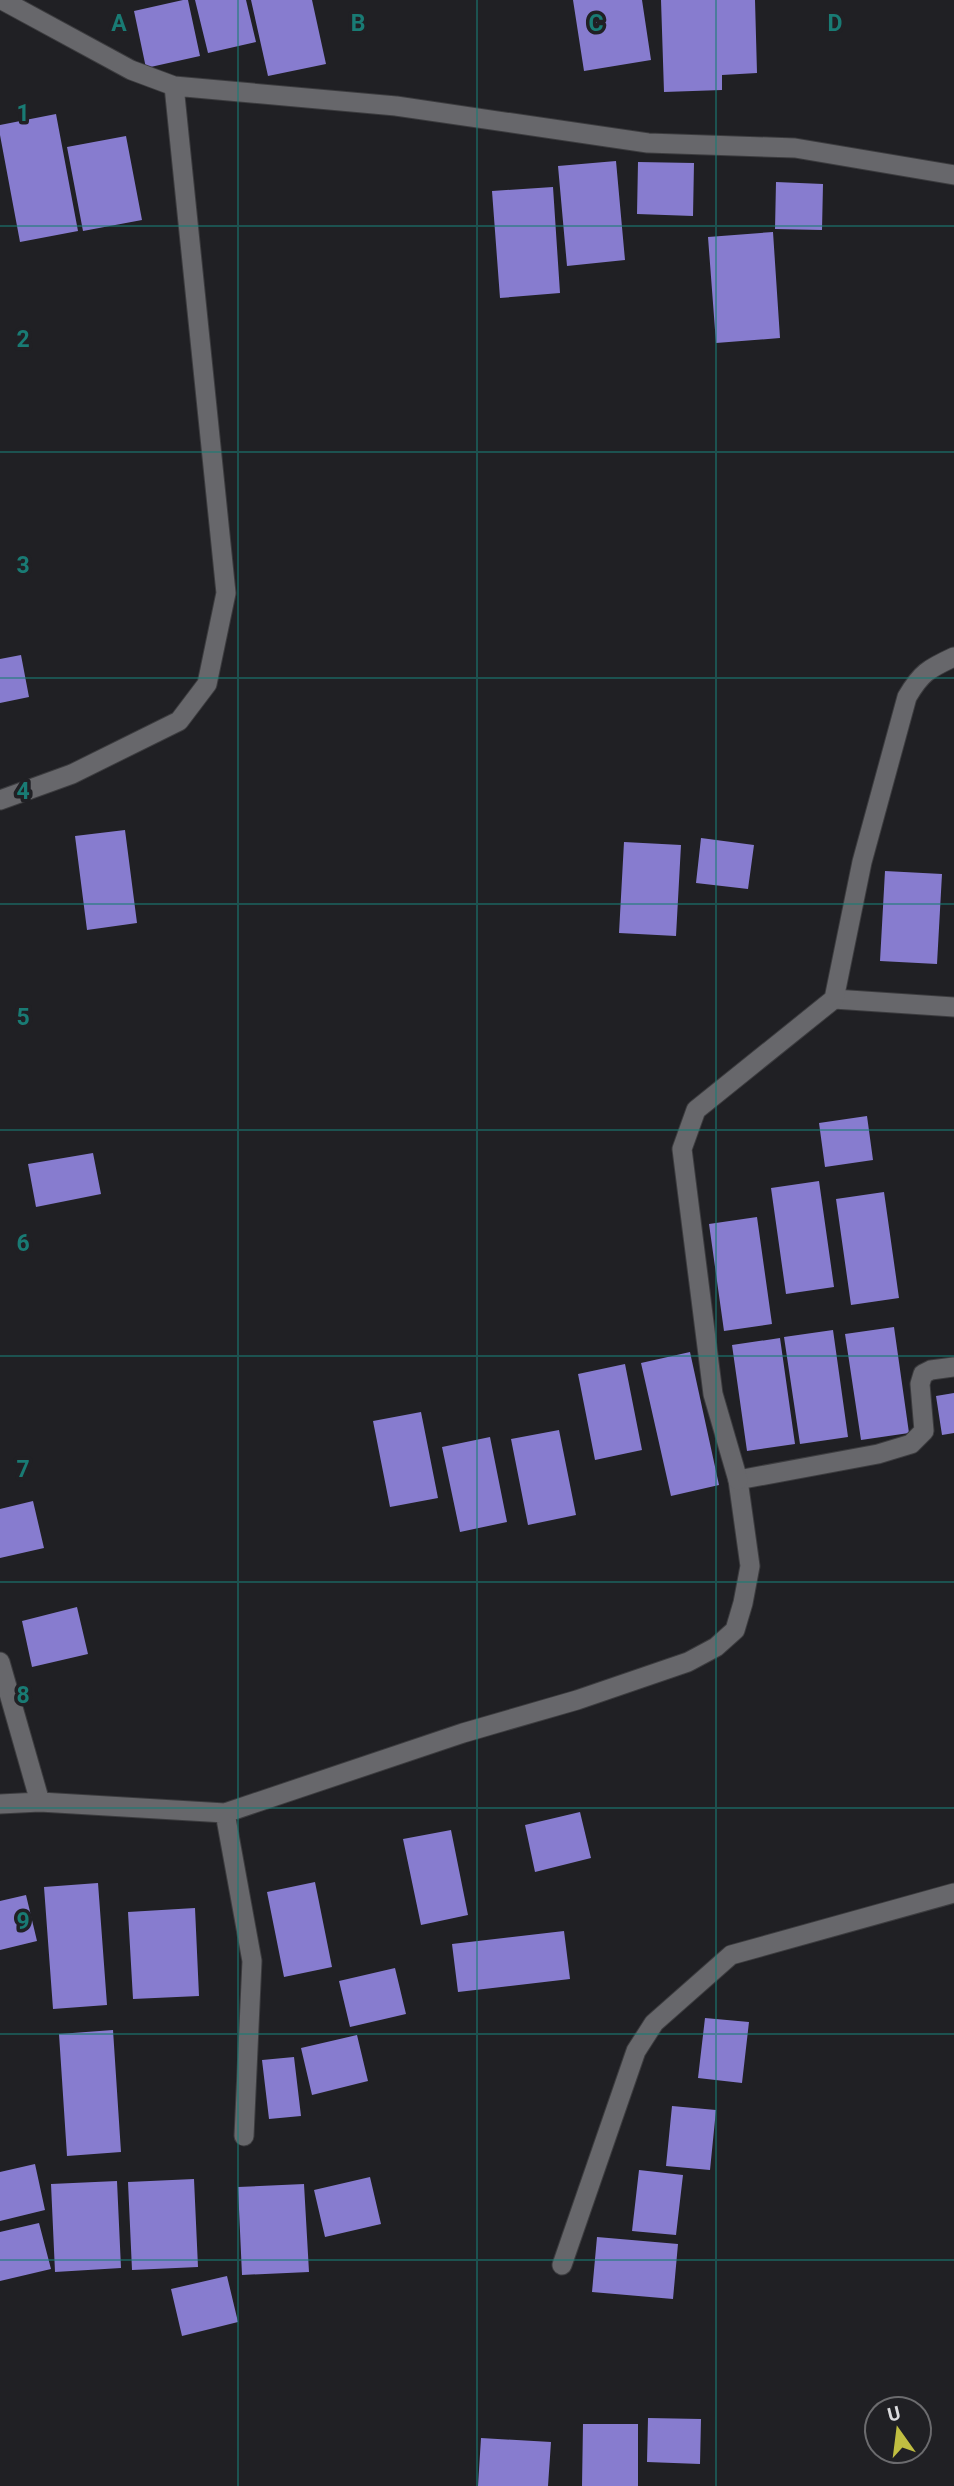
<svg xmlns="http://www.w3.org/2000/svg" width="954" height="2486" font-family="Roboto,sans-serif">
  <rect width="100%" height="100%" fill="#202024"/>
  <path fill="#877ccf" d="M183 0H188L200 56 146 68 134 11Z
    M195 0H246L256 42 208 53Z
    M251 0H312L326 64 268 76Z
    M573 0H642L651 60 584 71Z
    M661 0H755L757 73 722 75V90L664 92Z
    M56 114 78 231 20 242 0 135V125Z
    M126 136 142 220 83 231 67 147Z
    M616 161 625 260 567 266 558 166Z
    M638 162 694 163 693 216 637 214Z
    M776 182 823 184 822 230 775 229Z
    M553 187 560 293 500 298 492 191Z
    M773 232 780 338 716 343 708 237Z
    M21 655 29 697 0 703V659Z
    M125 830 137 923 87 930 75 836Z
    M701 838 754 845 748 889 696 883Z
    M624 842 681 845 676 936 619 933Z
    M885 871 942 874 937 964 880 961Z
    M867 1116 873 1160 825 1167 819 1123Z
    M93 1153 101 1194 36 1207 28 1164Z
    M819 1181 834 1287 786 1294 771 1188Z
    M884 1192 899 1298 851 1305 836 1199Z
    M757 1217 772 1324 724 1331 709 1224Z
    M894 1327 909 1433 861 1440 845 1334Z
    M833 1330 848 1437 800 1444 784 1337Z
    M780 1338 795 1444 747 1451 732 1345Z
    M690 1352 719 1485 671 1496 641 1363Z
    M625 1364 642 1450 595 1460 578 1374Z
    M954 1393V1433L942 1435 936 1396Z
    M421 1412 438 1498 390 1507 373 1421Z
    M559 1430 576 1515 528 1525 511 1439Z
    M490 1437 507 1522 460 1532 442 1447Z
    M33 1501 44 1548 0 1558V1509Z
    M77 1607 88 1654 32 1667 22 1621Z
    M580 1812 591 1858 535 1872 525 1825Z
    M451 1830 468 1915 421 1925 403 1839Z
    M315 1882 332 1967 284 1977 267 1892Z
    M98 1883 107 2005 53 2009 44 1887Z
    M26 1895 37 1941 0 1950V1901Z
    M195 1908 199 1996 133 1999 128 1912Z
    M564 1931 570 1979 458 1992 452 1944Z
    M395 1968 406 2014 350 2027 339 1981Z
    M705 2018 749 2022 742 2083 698 2078Z
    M113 2030 121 2152 67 2156 59 2034Z
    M357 2035 368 2081 312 2095 301 2048Z
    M294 2057 301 2116 269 2119 262 2060Z
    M672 2106 716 2110 710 2170 666 2166Z
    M35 2164 45 2210 0 2221V2172Z
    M639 2170 683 2175 676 2235 632 2231Z
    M370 2177 381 2224 325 2237 314 2190Z
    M194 2179 198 2267 132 2270 128 2182Z
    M117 2181 121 2268 55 2272 51 2184Z
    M304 2184 309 2272 242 2275 238 2187Z
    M39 2223 51 2269 0 2281V2232Z
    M597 2237 678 2244 673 2299 592 2292Z
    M227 2276 238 2322 182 2336 171 2289Z
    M648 2418 701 2419 700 2464 647 2462Z
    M583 2424H638V2486H582Z
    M481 2438 551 2442 548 2486H478Z"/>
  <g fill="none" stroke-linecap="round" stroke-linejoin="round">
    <defs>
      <path id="minor" d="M2 0 131 70 174 86 396 106 648 143 795 148 954 175
        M0 800 72 774 179 721 207 684 226 593 174 86
        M834 999 954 1007
        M0 1662 40 1802
        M0 1804 40 1802 225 1813 463 1733 577 1700 688 1662 716 1647 735 1630 743 1603 750 1566 738 1480 878 1454 911 1444 924 1431 920 1384 923 1374 931 1370 954 1367
        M225 1813 252 1961 244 2136
        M562 2265 636 2051 654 2023 731 1955 954 1893"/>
      <path id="tertiary" d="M738 1480 713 1394 682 1149 696 1110 834 999 862 862 907 697C921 673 928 669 954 657"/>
    </defs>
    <use href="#minor" stroke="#3c3c3f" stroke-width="21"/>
    <use href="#tertiary" stroke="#3c3c3f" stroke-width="21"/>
    <use href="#minor" stroke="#67676b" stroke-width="19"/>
    <use href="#tertiary" stroke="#67676b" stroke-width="19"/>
  </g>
  <path fill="none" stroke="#197b74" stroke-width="2" stroke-opacity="0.55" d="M238 0V2486M477 0V2486M716 0V2486M0 226H954M0 452H954M0 678H954M0 904H954M0 1130H954M0 1356H954M0 1582H954M0 1808H954M0 2034H954M0 2260H954"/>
  <g font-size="23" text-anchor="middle" font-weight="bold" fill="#197b74" stroke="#202024" stroke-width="7" stroke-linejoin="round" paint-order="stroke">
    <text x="119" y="31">A</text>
    <text x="358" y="31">B</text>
    <text x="596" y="31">C</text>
    <text x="835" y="31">D</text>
    <text x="23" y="121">1</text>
    <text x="23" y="347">2</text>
    <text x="23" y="573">3</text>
    <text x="23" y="799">4</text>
    <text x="23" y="1025">5</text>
    <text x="23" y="1251">6</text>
    <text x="23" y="1477">7</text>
    <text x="23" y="1703">8</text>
    <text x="23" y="1929">9</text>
  </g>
  <g transform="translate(898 2430) rotate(346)"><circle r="33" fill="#202024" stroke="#6b6b6e" stroke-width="2"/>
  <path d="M0-5L12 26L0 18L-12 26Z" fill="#c0be41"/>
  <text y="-10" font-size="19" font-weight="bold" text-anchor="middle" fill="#dbdbde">U</text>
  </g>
</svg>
